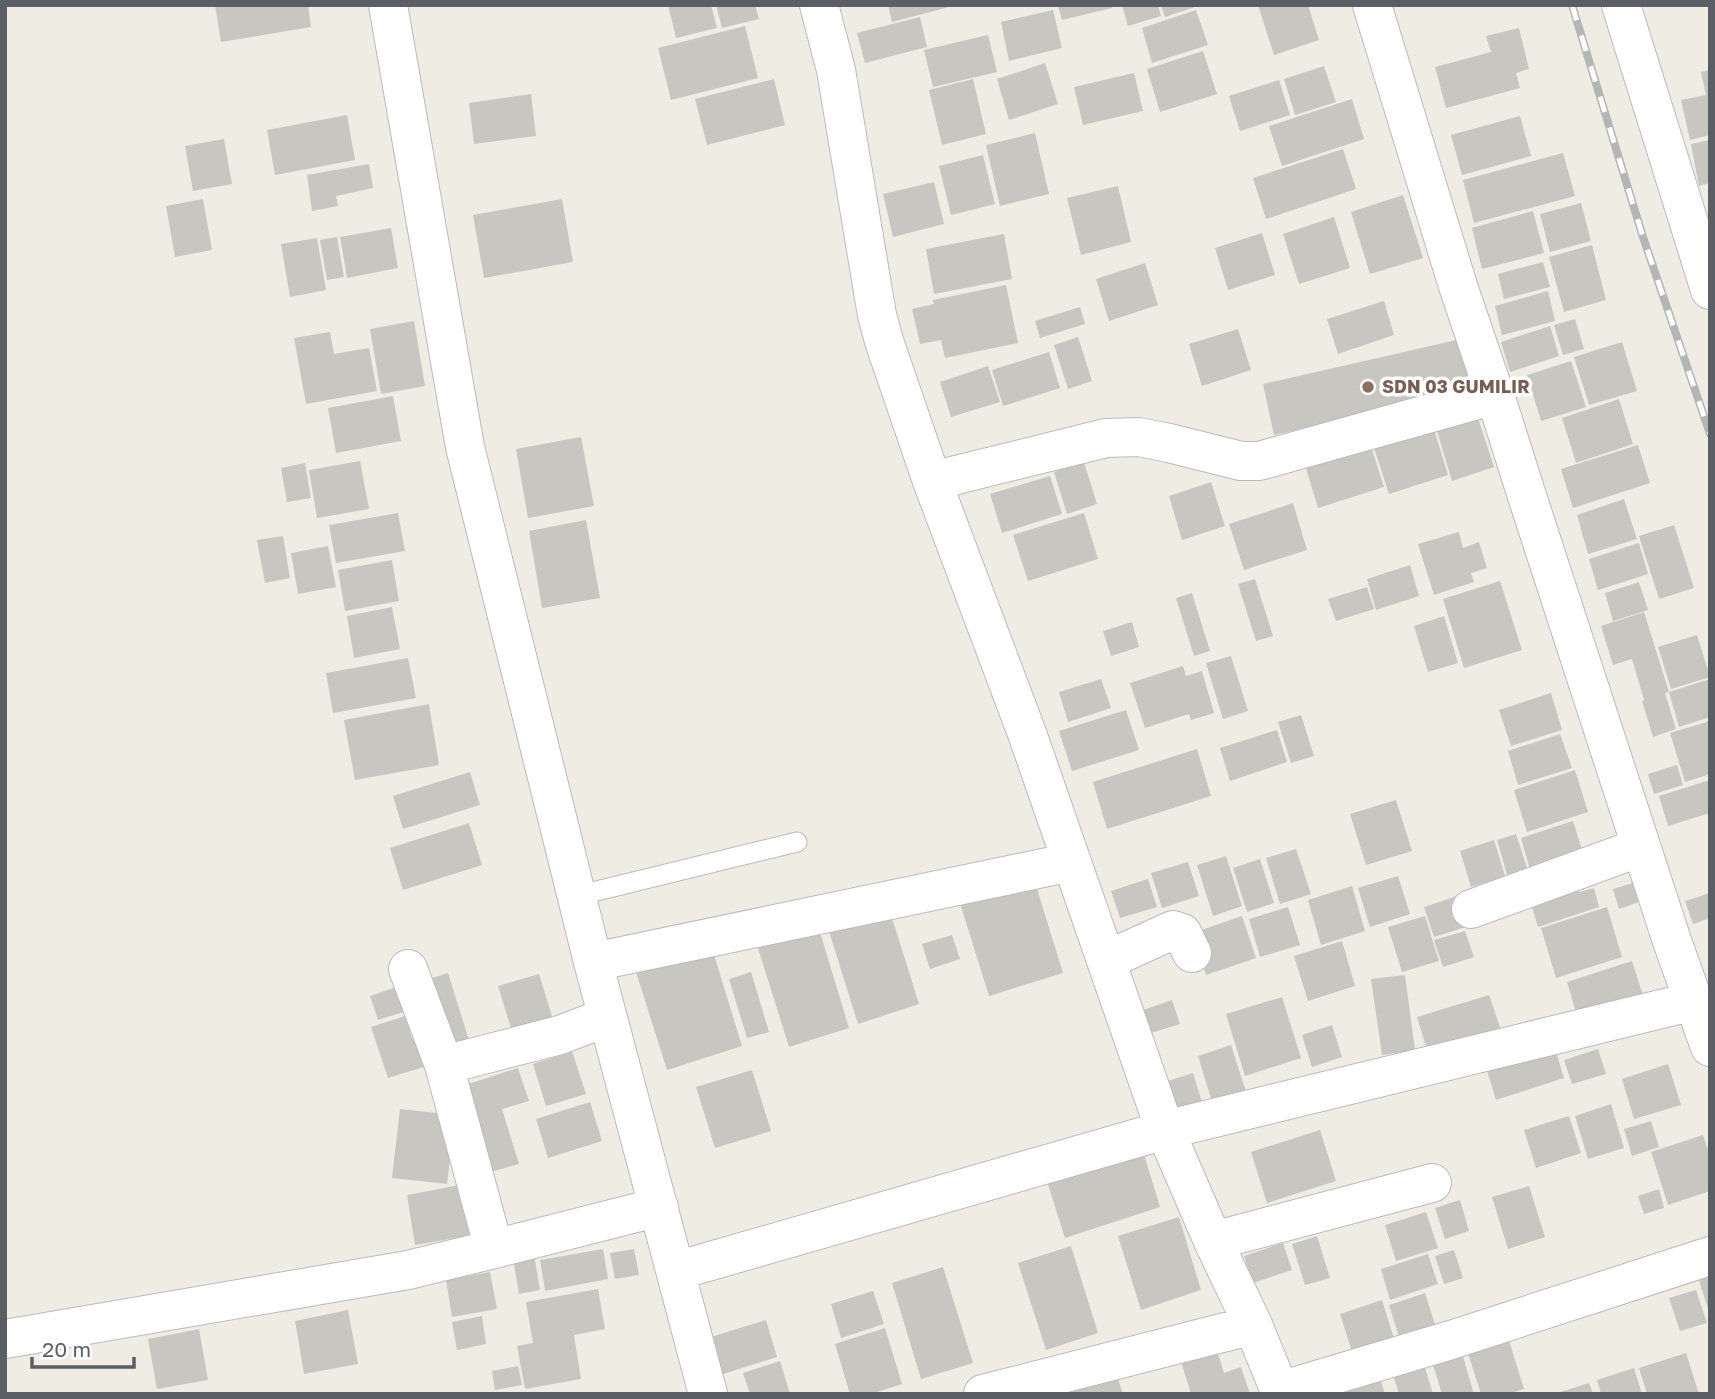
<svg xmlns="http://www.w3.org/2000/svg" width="1715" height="1399" font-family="'Golos Text',sans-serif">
  <rect width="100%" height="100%" fill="#eeece3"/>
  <path fill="#c8c6c0" d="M215 5H308L311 27 221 42Z
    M668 5H711L717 28 676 38Z
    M716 5H755L759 19 722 28Z
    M888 5H953V6L892 22Z
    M1058 5H1112V8L1062 20Z
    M1122 5H1158L1161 16 1128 26Z
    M1161 5H1198V6L1165 17Z
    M1258 5H1308L1319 40 1274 55Z
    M1053 10 1062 48 1009 61 1001 22Z
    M1196 10 1208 45 1152 63 1142 28Z
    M920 17 927 47 865 63 857 33Z
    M745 26 758 78 671 100 658 48Z
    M1519 28 1529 69 1516 73 1520 88 1446 108 1435 67 1491 52 1486 36Z
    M988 35 997 72 933 87 924 50Z
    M1203 51 1217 94 1160 112 1147 69Z
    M1045 63 1058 104 1009 120 997 79Z
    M1324 66 1336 102 1295 115 1284 79Z
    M1710 70V135L1690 140 1681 100 1706 95 1701 72Z
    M1134 73 1143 111 1083 125 1074 87Z
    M774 79 785 125 707 145 695 99Z
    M973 79 986 134 942 145 929 90Z
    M1279 80 1290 115 1240 131 1229 96Z
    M531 94 536 136 474 144 469 103Z
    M1352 99 1364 139 1282 166 1269 126Z
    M347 115 355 160 275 175 267 130Z
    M1520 116 1531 156 1462 175 1451 135Z
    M1035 133 1049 194 1000 206 986 145Z
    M224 139 232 184 193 191 185 146Z
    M1710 140V183L1699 186 1691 144Z
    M1343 149 1356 189 1266 219 1253 178Z
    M1563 153 1575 196 1474 223 1463 180Z
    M983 155 995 204 951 215 939 166Z
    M369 164 373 188 336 196 338 206 312 211 307 175Z
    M934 182 944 224 893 237 883 194Z
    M1118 186 1131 242 1081 255 1067 198Z
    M1403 195 1423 258 1370 274 1351 212Z
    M203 199 212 250 175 257 166 206Z
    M562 199 573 262 484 278 473 215Z
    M1581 203 1591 241 1550 252 1540 214Z
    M1533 211 1544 253 1482 269 1472 228Z
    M1334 217 1350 268 1299 284 1283 234Z
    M391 228 398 268 347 278 340 237Z
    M1262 233 1275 275 1228 290 1215 248Z
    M1004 234 1012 279 934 294 926 249Z
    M337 237 344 277 327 280 320 240Z
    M317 238 326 290 290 297 281 244Z
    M1592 245 1606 300 1564 312 1549 257Z
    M1543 262 1550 287 1504 299 1498 274Z
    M1145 263 1158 305 1109 321 1096 279Z
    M1006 285 1018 343 945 358 941 340 920 344 912 309 934 304 933 300Z
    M1548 291 1555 321 1502 335 1495 306Z
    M1384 301 1394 335 1338 354 1327 319Z
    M1080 307 1085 324 1040 338 1035 321Z
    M1575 319 1584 349 1563 355 1554 325Z
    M414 321 425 386 381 394 370 329Z
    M1550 326 1559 356 1510 372 1501 342Z
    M1238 329 1251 370 1202 386 1189 344Z
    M330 332 334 354 369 348 377 391 306 404 294 338Z
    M1078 337 1092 381 1068 389 1054 345Z
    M1461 339 1473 391 1274 435 1263 384Z
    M1622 342 1637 391 1589 405 1574 357Z
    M1049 352 1060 388 1003 406 992 370Z
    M1571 361 1586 407 1541 421 1527 375Z
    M988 366 1000 402 951 417 940 382Z
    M393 396 401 441 336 453 328 408Z
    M1619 399 1633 444 1576 463 1562 418Z
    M1478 418 1494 467 1452 481 1437 431Z
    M1434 429 1448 475 1389 494 1374 448Z
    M581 437 594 506 528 518 516 449Z
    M1369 440 1384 487 1318 508 1304 462Z
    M1638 445 1650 483 1573 508 1561 469Z
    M360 461 369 509 317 518 309 470Z
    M1084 462 1097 504 1067 514 1054 472Z
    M305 463 311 498 287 502 281 468Z
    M1050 476 1062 514 1002 533 990 494Z
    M1211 482 1225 526 1182 540 1169 496Z
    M1624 499 1637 539 1588 554 1577 515Z
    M1293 503 1307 550 1244 570 1229 524Z
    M398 513 405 551 336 563 329 525Z
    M1084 513 1098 559 1028 581 1013 535Z
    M586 520 600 598 542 608 529 531Z
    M1674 525 1694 588 1659 599 1639 536Z
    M1459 532 1463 548 1479 542 1487 568 1471 573 1474 582 1434 595 1418 544Z
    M283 536 290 578 265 583 257 540Z
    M1639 543 1648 574 1598 590 1589 559Z
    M328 546 336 587 298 594 291 553Z
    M392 560 399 601 345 611 338 570Z
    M1410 565 1419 596 1376 610 1367 579Z
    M1255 579 1273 636 1256 641 1238 584Z
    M1500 581 1522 650 1464 668 1443 599Z
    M1639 582 1648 610 1613 621 1605 593Z
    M1367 587 1374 609 1336 621 1328 599Z
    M1192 593 1210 651 1194 656 1176 598Z
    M392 607 400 649 354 658 347 616Z
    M1644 612 1669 692 1665 693 1676 729 1653 737 1642 701 1644 700 1632 659 1613 665 1601 626Z
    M1444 616 1458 663 1428 672 1414 626Z
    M1132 622 1139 647 1111 656 1103 631Z
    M1697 635 1710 677 1671 689 1658 647Z
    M1231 656 1248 711 1223 719 1206 663Z
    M408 658 416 698 333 713 326 673Z
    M1183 666 1186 676 1202 671 1214 713 1191 720 1189 714 1145 728 1130 683Z
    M1101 679 1111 708 1068 722 1059 692Z
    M1710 679V717L1679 727 1669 692Z
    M1551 693 1562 730 1511 746 1499 710Z
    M429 704 439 765 355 780 344 720Z
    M1126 710 1139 750 1072 771 1059 731Z
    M1301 715 1314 756 1291 763 1278 722Z
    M1710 721V774L1685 782 1670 733Z
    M1277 730 1287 762 1230 781 1220 748Z
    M1560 734 1572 768 1518 785 1508 751Z
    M1197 749 1211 796 1107 829 1093 782Z
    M1677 765 1683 785 1654 794 1648 774Z
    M1575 770 1588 812 1527 832 1514 790Z
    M470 772 480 805 403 829 393 796Z
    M1710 780V813L1668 826 1659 796Z
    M1396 800 1412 851 1366 865 1350 814Z
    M1573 821 1584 856 1531 873 1521 838Z
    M469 823 482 865 403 890 390 848Z
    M1516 834 1528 871 1508 878 1497 840Z
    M1494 840 1505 876 1471 887 1460 851Z
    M1296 849 1311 894 1280 904 1266 858Z
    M1226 856 1242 906 1213 916 1197 865Z
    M1260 859 1274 903 1247 912 1233 868Z
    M1188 862 1199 896 1162 908 1151 873Z
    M1574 875 1579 892 1594 888 1599 907 1538 927 1527 890Z
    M1033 876 1063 973 989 996 959 900Z
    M1398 876 1410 914 1370 927 1358 888Z
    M1148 879 1157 907 1120 918 1111 891Z
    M1633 883 1639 902 1619 909 1613 889Z
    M1352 886 1365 931 1321 945 1308 900Z
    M1710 893V918L1693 924 1685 901Z
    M1463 894 1472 925 1434 937 1424 907Z
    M888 905 919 1004 858 1024 827 925Z
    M1288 907 1300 945 1260 957 1249 919Z
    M1607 907 1622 957 1556 978 1541 928Z
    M1242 916 1256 958 1206 975 1193 933Z
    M1425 916 1439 961 1402 972 1388 927Z
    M819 929 849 1028 789 1047 758 948Z
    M1465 931 1474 957 1443 967 1434 940Z
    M952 935 960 959 930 969 922 944Z
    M1342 941 1355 986 1308 1001 1294 956Z
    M711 945 742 1046 667 1070 635 969Z
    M1632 961 1646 1005 1580 1026 1567 982Z
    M751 972 769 1032 747 1038 729 979Z
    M448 973 472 1050 444 1059 420 982Z
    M539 974 556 1029 515 1041 498 986Z
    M1405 975 1415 1050 1382 1055 1371 979Z
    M405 984 413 1009 378 1020 370 996Z
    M1489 995 1501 1030 1428 1053 1417 1017Z
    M1282 997 1301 1058 1245 1076 1226 1014Z
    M1172 1000 1180 1024 1148 1034 1140 1011Z
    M405 1016 412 1038 418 1037 427 1066 388 1078 371 1027Z
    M1332 1025 1342 1057 1312 1067 1302 1035Z
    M1553 1042 1564 1078 1496 1100 1485 1064Z
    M1231 1045 1247 1095 1213 1105 1198 1056Z
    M1598 1049 1606 1074 1572 1084 1564 1060Z
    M572 1051 586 1094 546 1106 533 1064Z
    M1668 1064 1681 1105 1634 1119 1622 1079Z
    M518 1068 529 1101 502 1109 519 1164 487 1173 465 1085Z
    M752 1070 771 1131 715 1148 696 1087Z
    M1193 1073 1205 1112 1177 1121 1165 1082Z
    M590 1102 602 1141 548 1158 536 1119Z
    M1611 1104 1624 1148 1588 1159 1575 1116Z
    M400 1109 455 1115 447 1184 392 1178Z
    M1569 1116 1581 1153 1536 1168 1524 1130Z
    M1651 1121 1659 1147 1632 1156 1624 1129Z
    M1320 1130 1336 1181 1267 1203 1251 1152Z
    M1703 1135 1710 1156V1191L1668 1205 1651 1152Z
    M1142 1148 1160 1207 1065 1238 1046 1178Z
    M465 1184 473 1235 415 1245 407 1195Z
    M1529 1186 1545 1237 1508 1249 1492 1197Z
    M1659 1189 1664 1208 1644 1214 1638 1196Z
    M1460 1200 1469 1231 1445 1239 1435 1208Z
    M1426 1212 1438 1248 1396 1261 1385 1225Z
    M1179 1217 1201 1290 1141 1310 1118 1236Z
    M1317 1236 1330 1278 1305 1285 1292 1244Z
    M532 1242 540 1290 519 1294 511 1246Z
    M1283 1243 1292 1270 1253 1283 1244 1256Z
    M1071 1246 1098 1333 1046 1350 1018 1263Z
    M603 1249 608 1279 545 1291 540 1260Z
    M634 1249 639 1275 615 1279 610 1253Z
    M1454 1250 1463 1278 1444 1284 1435 1256Z
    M1428 1254 1438 1284 1390 1300 1381 1269Z
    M943 1267 973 1363 921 1379 892 1283Z
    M1710 1267V1312H1709L1696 1271Z
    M490 1272 497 1309 452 1317 446 1280Z
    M598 1289 605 1329 574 1335 581 1379 525 1389 517 1346 533 1343 526 1302Z
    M1696 1290 1707 1323 1680 1331 1669 1298Z
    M873 1291 884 1324 841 1338 831 1304Z
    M1425 1293 1438 1334 1402 1346 1389 1305Z
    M1382 1300 1396 1345 1354 1358 1340 1314Z
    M348 1310 358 1364 304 1374 295 1321Z
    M482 1316 486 1344 457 1350 452 1322Z
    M766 1320 777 1357 720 1375 708 1338Z
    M885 1328 902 1384 871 1394H850L835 1344Z
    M199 1329 208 1380 157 1389 148 1339Z
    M1506 1331 1524 1389 1507 1394H1481L1465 1344Z
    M1215 1343 1224 1373 1241 1367 1250 1394H1191L1179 1355Z
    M1460 1346 1474 1394H1442L1430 1355Z
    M1686 1353 1699 1394H1647L1639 1368Z
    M1422 1358 1433 1394H1399L1391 1368Z
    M780 1361 790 1394H750L743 1373Z
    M518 1366 522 1385 495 1390 492 1371Z
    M1634 1368 1642 1394H1601L1597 1380Z
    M1115 1370 1123 1394H1065L1063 1387Z
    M1378 1372 1385 1394H1310Z
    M1589 1383 1593 1394H1557V1393Z"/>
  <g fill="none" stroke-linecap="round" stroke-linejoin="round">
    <defs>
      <path id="service" d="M576 896 797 842"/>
      <path id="minor" d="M388 5 465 447 593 962 708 1394
        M819 5 836 70 877 315 884 341 932 481 1028 736 1165 1130 1213 1241 1253 1325 1281 1394
        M1372 5 1458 286 1495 395 1526 493 1672 941 1710 1047
        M1621 5 1710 290
        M932 481 1106 438 1139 437 1169 443 1241 461H1259L1495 395
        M1471 909 1641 847
        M1107 960 1173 930 1182 933 1192 953
        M593 962 1072 862
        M444 1065 560 1035 607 1017
        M1213 1241 1432 1183
        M494 1249 659 1207
        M676 1271 1165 1130 1694 1001
        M5 1339 408 1270 494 1249 444 1065 408 969
        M1280 1391 1451 1340 1710 1256
        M983 1394 1253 1325"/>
    </defs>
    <use href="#service" stroke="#b8babf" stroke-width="21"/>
    <use href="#minor" stroke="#b8babf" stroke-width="40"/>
    <use href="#service" stroke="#fff" stroke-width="19"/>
    <use href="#minor" stroke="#fff" stroke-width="38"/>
    <defs>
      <path id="rail" d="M1572 5 1643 237 1710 434"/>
    </defs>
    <use href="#rail" stroke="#b4b5b5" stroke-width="8"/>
    <use href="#rail" stroke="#fff" stroke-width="5" stroke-dasharray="16" stroke-linecap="butt"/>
  </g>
  <circle fill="#8d6e63" stroke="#fff" stroke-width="2.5" cx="1368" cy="387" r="7"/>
  <g text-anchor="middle" stroke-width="7" stroke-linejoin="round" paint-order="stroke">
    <g font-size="18" font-weight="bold" fill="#785e54" stroke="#fff" text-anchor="start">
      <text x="1382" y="393">SDN 03 GUMILIR</text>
    </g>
  </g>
  <rect width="1715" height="1399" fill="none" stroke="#5b5e64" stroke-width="14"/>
  <path d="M32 1357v10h102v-10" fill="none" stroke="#5b5e64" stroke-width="3.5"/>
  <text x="42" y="1357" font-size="21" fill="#5b5e64" stroke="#ffffff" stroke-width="5" paint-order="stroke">20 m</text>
</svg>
